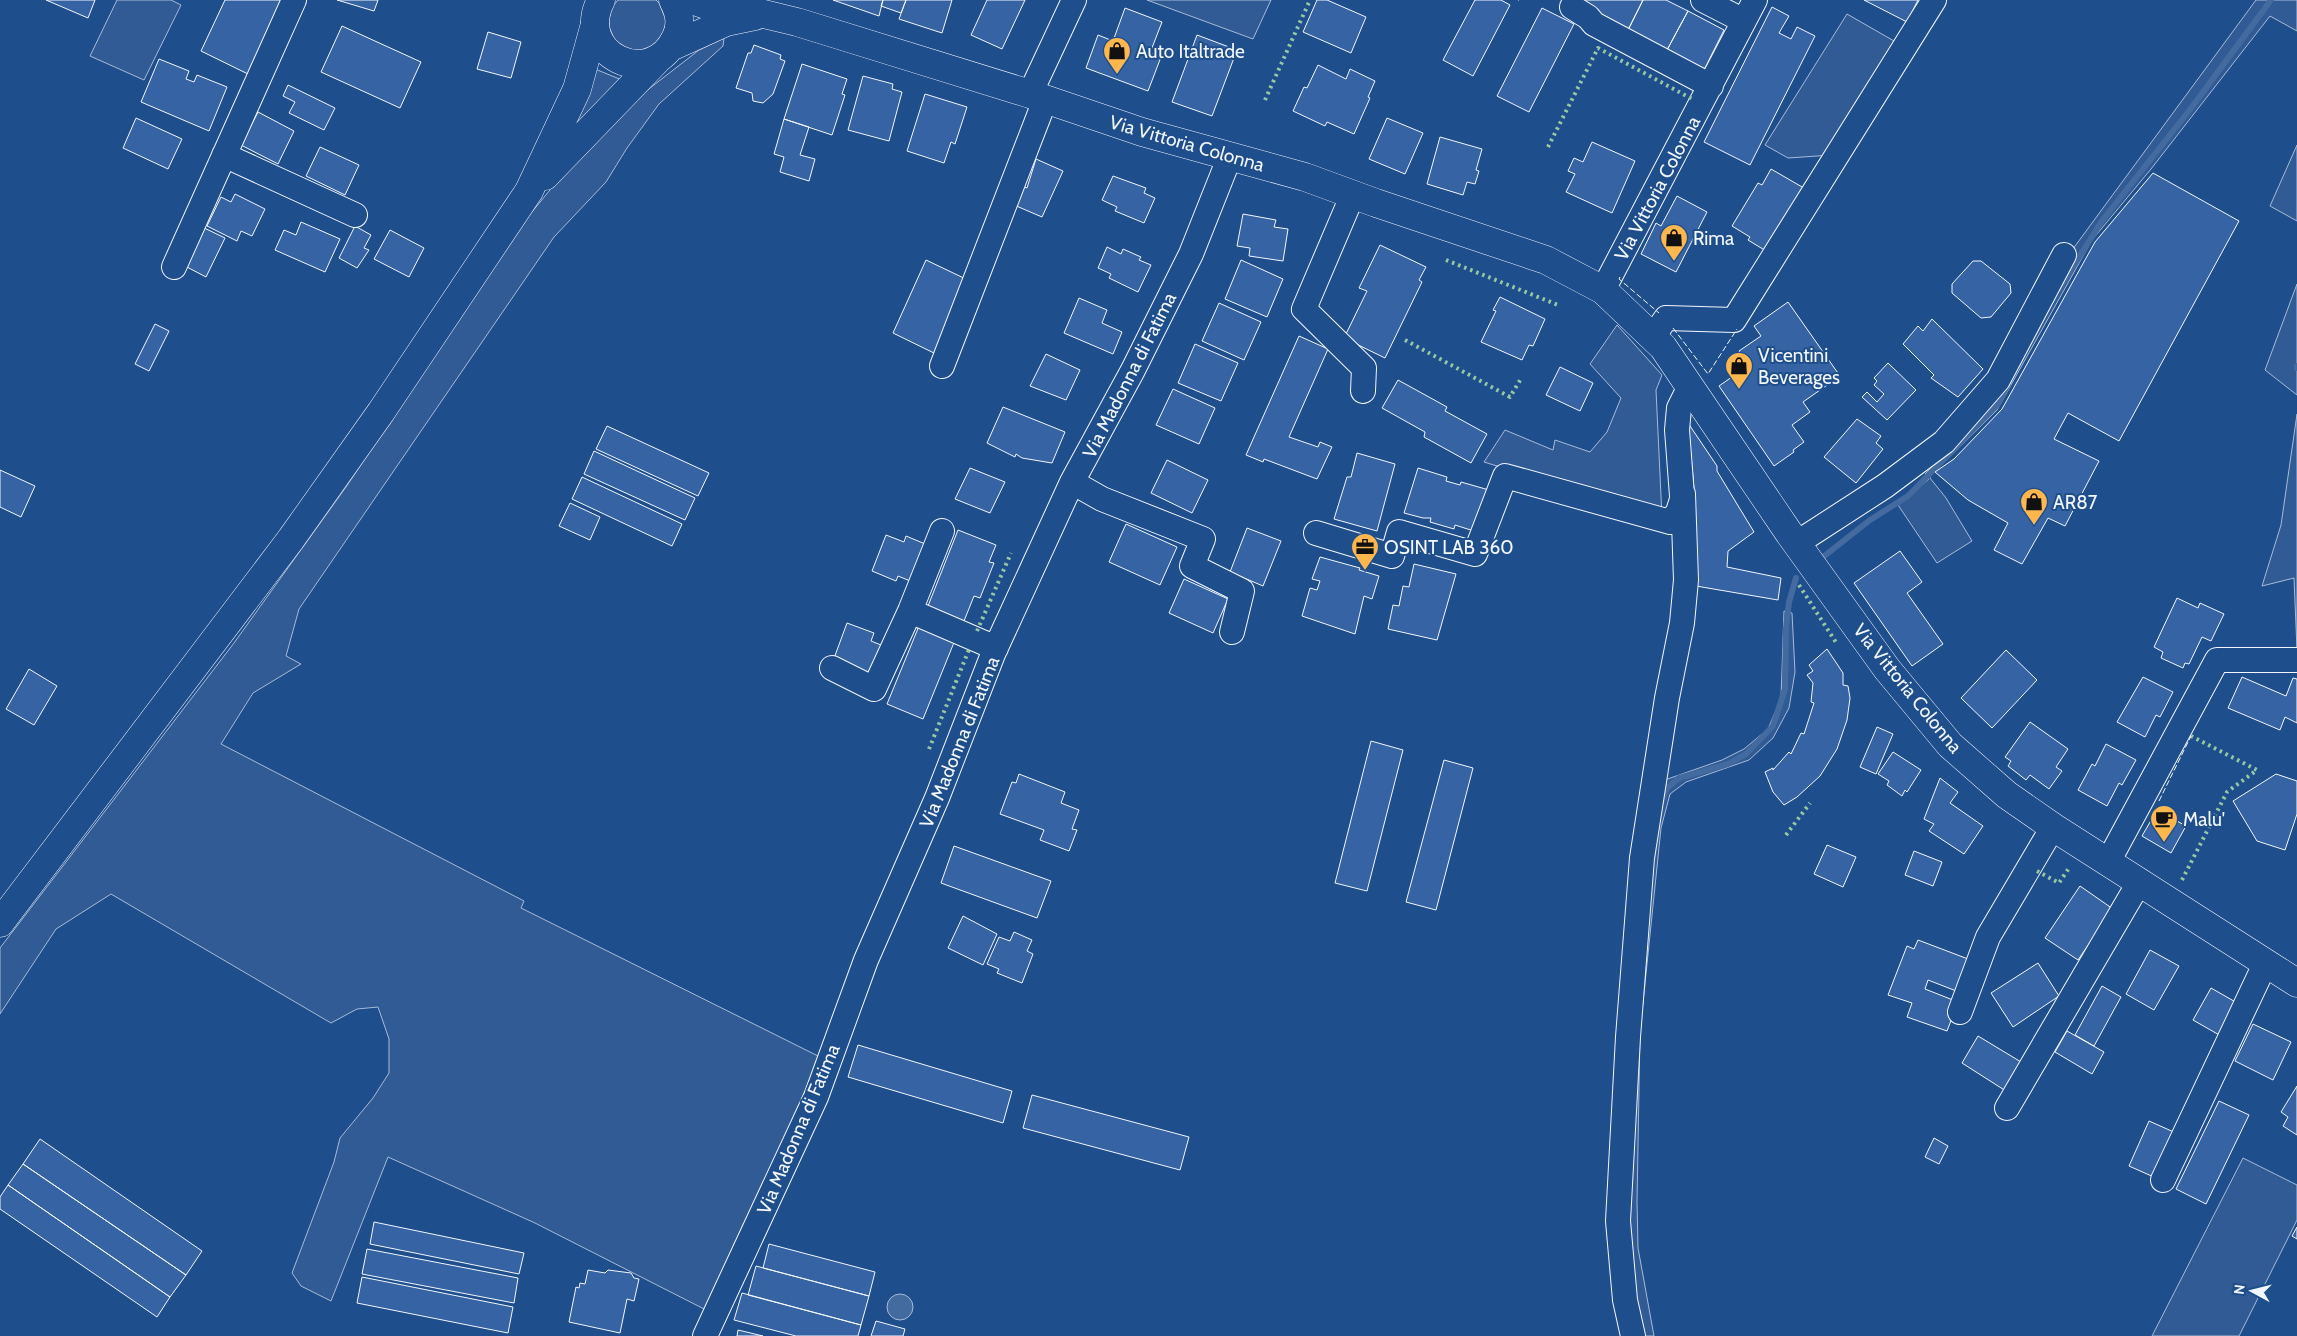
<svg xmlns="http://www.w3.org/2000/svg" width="2297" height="1336" font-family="Cabin,sans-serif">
  <rect width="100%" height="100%" fill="#1f4e8c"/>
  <path fill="#305b95" stroke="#a8bbd7" d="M117 0H171L181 5 144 80 90 56Z
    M618 0H656L659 3 666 20 665 29 656 44 639 51 630 50 615 41 608 24 612 7Z
    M1147 0H1271L1253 39Z
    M2256 0H2297V31L2270 16 2151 169 2092 240 1997 410 1930 476V478L1946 498 1972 541 1937 563 1898 505 1929 479 1925 474 1992 405 2067 257Z
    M1847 14 1901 45 1832 155 1788 158 1765 145Z
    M724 38 723 46 659 104 627 148 606 182 554 237 299 609 286 656 301 664 253 693 221 744 524 901 521 908 820 1057 708 1311 535 1223 388 1157 331 1301 301 1286 292 1273 334 1162 340 1138 373 1098 389 1073V1039L378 1007 357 1009 331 1023 111 894 56 929 0 1014V948L234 643 346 487 527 218 572 163 641 95 699 50Z
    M595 69 622 80 573 131 586 98Z
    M2297 145V221L2270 206Z
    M2297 284V395L2265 370Z
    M1617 325 1662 375 1656 390 1662 517 1484 462 1505 430 1553 450 1555 440 1590 452 1607 432 1621 398 1590 364Z
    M2297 414V650L2294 578 2262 586 2281 525Z
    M1784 611 1792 613 1795 672 1789 708 1773 738 1749 760 1686 782 1670 794 1661 828 1640 1032 1637 1202 1638 1248 1654 1336H1639L1624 1244 1659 782 1722 760 1744 749 1768 729 1781 698Z
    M2243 1158 2297 1185V1220L2239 1336H2152Z"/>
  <path fill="#446ba0" stroke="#a8bbd7" d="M887 1307a13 13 0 1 1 26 0a13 13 0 1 1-26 0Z"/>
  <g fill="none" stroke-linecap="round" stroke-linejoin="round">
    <path stroke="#446ba0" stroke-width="6" d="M2059 289 2102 221 2192 107 2271 0
      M2297 366V368
      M1823 557 1870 520 1908 496 1997 405 2008 384
      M1661 801 1667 788 1679 778 1728 764 1746 754 1773 726 1785 689 1786 628 1789 602 1796 578"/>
  </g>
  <path fill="#3563a3" stroke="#f2f6ff" d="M46 0H95L88 18Z
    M225 0H286L250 75 201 51Z
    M337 0H378L374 11Z
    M833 0H883L879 16Z
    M883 0H906L901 13 881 6Z
    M906 0H952L942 33 899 19Z
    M987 0H1025L1002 49 971 35Z
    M1317 0H1327L1366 17 1351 53 1303 32Z
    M1475 0H1501L1510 5 1473 76 1443 60Z
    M1583 0H1643L1628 30 1580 6Z
    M1643 0H1666L1688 11 1667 50 1628 30Z
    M1864 0H1918L1907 22Z
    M1772 7 1789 16 1779 33 1791 39 1797 27 1815 36 1750 165 1704 142Z
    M1125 8 1162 22 1150 53 1161 57 1148 91 1086 68 1098 35 1113 41Z
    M1542 8 1574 24 1529 112 1497 96Z
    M1688 11 1724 30 1704 70 1667 50Z
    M342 26 421 62 400 108 321 72Z
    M488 32 521 42 511 78 477 69Z
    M1197 35 1237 50 1212 116 1172 102Z
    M754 45 781 55 780 59 785 61 773 94 763 103 753 101 752 93 736 88 748 53H751Z
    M159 59 189 71 186 79 194 82 197 75 227 87 209 131 141 102Z
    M802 64 847 79 842 94 845 95 832 135 784 119Z
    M1318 65 1346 79 1350 69 1375 81 1368 97 1370 98 1354 134 1327 122 1325 126 1293 111 1304 87 1307 88Z
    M863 76 893 84 892 89 902 92 889 141 848 130Z
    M288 85 335 108 324 130 289 113 295 102 283 96Z
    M925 94 967 107 955 144 951 142 944 163 907 151Z
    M258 112 294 131 278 164 241 145Z
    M136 118 182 139 168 169 123 148Z
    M1387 118 1423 133 1405 174 1369 159Z
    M784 119 809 127 800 155 815 159 809 181 780 172 784 157 774 154Z
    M1440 137 1482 149 1476 170 1479 171 1475 184 1467 182 1463 195 1427 184Z
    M1592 142 1635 161 1612 213 1566 192 1575 174 1568 171 1574 158 1583 162Z
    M320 147 359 165 345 195 306 176Z
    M1036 159 1063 171 1042 217 1014 205 1022 186 1027 188Z
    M1771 169 1809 191 1771 254 1748 240 1750 237 1732 226 1758 183 1762 185Z
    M2153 173 2239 221 2119 441 2068 413 2054 439 2099 461 2065 526 2048 518 2022 564 1994 550 2008 523 1968 500 1935 472 1954 459 2002 409 2095 242Z
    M1113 176 1146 188 1144 193 1155 198 1144 223 1115 211 1117 207 1102 200Z
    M235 194 265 209 252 236 241 231 237 241 207 226 221 197 231 202Z
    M1677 196 1707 212 1676 272 1641 254 1656 223 1661 226Z
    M1243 214 1276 220 1274 227 1288 229 1283 261 1249 256 1250 248 1237 246Z
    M301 222 340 239 325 272 275 250 284 230 296 235Z
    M198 225 225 238 206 277 187 267 188 265 185 263Z
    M355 226 371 235 364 248 369 250 357 268 339 258Z
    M390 230 424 248 409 277 374 259Z
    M1380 245 1426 267 1419 280 1422 282 1385 358 1344 338 1367 291 1359 288Z
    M1107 247 1121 254 1123 249 1141 257 1139 260 1151 265 1138 292 1109 278 1111 274 1098 268Z
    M926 260 970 281 936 354 893 333Z
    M1241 260 1283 279 1267 317 1225 299Z
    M1973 261H1981L2010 284 2011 293 1991 317 1981 318 1952 293V284Z
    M1500 297 1545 319 1533 346 1529 345 1522 360 1481 342 1496 311 1493 310Z
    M1079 298 1107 310 1102 323 1122 332 1113 354 1064 333Z
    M1788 302 1840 376 1803 402 1810 412 1792 425 1804 442 1793 450 1794 452 1774 466 1719 386 1749 365 1739 351 1761 336 1754 326Z
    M1219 303 1261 322 1244 360 1202 341Z
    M1932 319 1983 369 1958 397 1931 378 1934 375 1903 344 1918 326 1923 331Z
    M155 324 169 331 149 371 135 364Z
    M1299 336 1328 349 1289 437 1318 447 1320 442 1332 447 1317 479 1264 459 1263 462 1246 455Z
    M1195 344 1238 363 1221 401 1178 383Z
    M1046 354 1080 370 1066 400 1030 386Z
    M1888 363 1916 390 1887 420 1862 397 1867 392 1877 402 1884 394 1874 385 1877 381 1874 378Z
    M1560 367 1593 383 1580 411 1546 395Z
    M1398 380 1447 407 1445 411 1487 434 1471 463 1424 437 1425 432 1382 408Z
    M1173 389 1215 408 1199 444 1156 425Z
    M1003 407 1065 432 1052 463 1022 458 1016 454 1015 457 987 443Z
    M1857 419 1881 436 1876 443 1883 449 1856 483 1824 457Z
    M1688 423 1717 466V471L1754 532 1728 551 1727 567 1781 578 1778 600 1696 586 1690 491 1694 488Z
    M607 426 709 473 698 496 596 449Z
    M594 451 695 498 685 520 584 474Z
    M1357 453 1395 464 1377 531 1334 519 1347 477H1351Z
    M1167 460 1208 480 1192 513 1151 493Z
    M970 468 1005 482 990 513 955 499Z
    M1418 468 1447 477 1446 481 1460 485 1461 482 1489 490 1477 532 1455 525 1454 529 1430 522 1431 518H1423L1404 513Z
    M0 470 35 486 21 517 0 507Z
    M582 477 682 524 672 546 572 499Z
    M570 503 600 517 590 540 559 526Z
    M1126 524 1177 547 1160 585 1109 562Z
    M1247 528 1281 541 1263 586 1230 572Z
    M958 530 996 545 989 562 994 563 980 598 974 596 964 621 928 606Z
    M886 535 904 542 906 536 930 546 915 583 898 576 896 581 872 571Z
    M1900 551 1922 582 1907 593 1943 644 1912 666 1854 583Z
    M1320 557 1360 568 1359 570 1379 576 1372 599 1364 596 1355 634 1302 616 1310 588 1317 590 1320 581 1312 579Z
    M1414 564 1456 574 1437 640 1388 629 1393 605 1399 606 1403 586 1409 587Z
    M1184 579 1228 599 1213 633 1169 613Z
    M2177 598 2198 608 2200 603 2224 614 2211 641 2202 637 2189 664 2185 663 2183 668 2161 658 2163 652 2154 647Z
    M847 623 874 633 871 641 886 647 872 685 833 661Z
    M919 626 955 640 923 719 887 704Z
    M1827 649 1843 673V685L1848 686 1850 698 1847 720 1837 749 1820 776 1797 797 1784 805 1773 792 1765 772 1773 768V770L1789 752 1791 754 1801 733 1804 734 1814 703 1811 702 1813 683 1807 675 1813 671 1809 665Z
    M2006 650 2037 680 1992 728 1961 698Z
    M29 669 57 686 34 725 6 709Z
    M2143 677 2173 692 2160 717 2156 715 2145 737 2117 722Z
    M2242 677 2286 696 2293 678 2297 679V723L2285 717 2280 730 2228 708Z
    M2030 722 2068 749 2056 767 2062 771 2049 789 2030 775 2026 780 2008 766 2011 761 2005 757Z
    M1877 727 1893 734 1876 774 1860 767Z
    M1371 741 1403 750 1367 891 1335 883Z
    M2106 744 2136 760 2122 785 2119 783 2107 806 2078 790 2092 764 2095 766Z
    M1893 752 1921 770 1907 792 1905 790 1902 796 1887 785 1889 781 1878 774Z
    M1444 760 1473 768 1436 910 1406 902Z
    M1019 774 1065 792 1061 803 1079 810 1072 829 1077 830 1069 851 1040 840 1044 830 1000 814 1012 782 1016 783Z
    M2276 774 2297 781V814L2285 850 2257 841 2233 801Z
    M1940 778 1958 792 1950 803 1983 826 1964 854 1929 831 1934 824 1924 819Z
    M2157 810 2186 826 2171 853 2142 836Z
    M1827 845 1856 857 1843 887 1814 874Z
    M954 846 1051 881 1037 918 941 883Z
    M1914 851 1942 862 1933 886 1905 875Z
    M2080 886 2113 909 2078 960 2045 938Z
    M963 916 997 934 983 965 948 948Z
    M1014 932 1032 940 1027 951 1033 954 1022 983 997 973 999 969 987 964 999 937 1010 941Z
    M1918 940 1976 962 1964 994 1928 980 1925 989 1958 1002 1947 1031 1907 1017 1912 1003 1888 995 1907 946 1914 949Z
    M2150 950 2179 966 2154 1010 2126 994Z
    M2038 963 2059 996 2013 1027 1991 993Z
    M2102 986 2121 997 2094 1046 2075 1035Z
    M2211 988 2239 1004 2221 1036 2193 1020Z
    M2253 1024 2291 1042 2273 1080 2235 1061Z
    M2067 1031 2104 1052 2092 1074 2055 1052Z
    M1978 1036 2026 1065 2009 1093 1962 1063Z
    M858 1045 1012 1091 1003 1123 848 1077Z
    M2297 1086V1135L2283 1126 2288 1117 2281 1112Z
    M1032 1095 1189 1137 1180 1170 1023 1128Z
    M2219 1101 2249 1115 2206 1204 2176 1189Z
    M2149 1121 2176 1133 2156 1178 2129 1166Z
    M1934 1138 1948 1146 1939 1164 1925 1157Z
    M40 1139 202 1251 186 1275 23 1164Z
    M23 1164 186 1275 170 1297 8 1185Z
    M8 1185 170 1297 157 1317 0 1209V1197Z
    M374 1222 524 1253 519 1274 370 1244Z
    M2297 1227V1239L2292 1236Z
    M769 1244 875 1272 869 1296 763 1268Z
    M367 1249 518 1278 514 1303 362 1274Z
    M756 1266 869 1296 861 1325 748 1295Z
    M588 1270 605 1273 608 1270 631 1273 634 1278 639 1279 634 1301 627 1299 620 1333 569 1322 576 1287 579 1288 580 1283 585 1284Z
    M362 1277 513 1307 508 1333 357 1303Z
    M742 1293 861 1325 858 1336H796L734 1320Z
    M876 1321 905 1329 903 1336H871Z
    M738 1330 763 1336H737Z"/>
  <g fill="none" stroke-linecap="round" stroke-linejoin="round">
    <defs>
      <path id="minor" d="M1703 0 1744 21
        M1572 7 1588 17 1594 24 1711 86
        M1030 94 1074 0
        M224 155 355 215
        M1353 194 1304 309 1364 368 1363 391
        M174 267 294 0
        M1603 290 1755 0
        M1653 337 1666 318 1734 320 1934 0
        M942 366 1045 100
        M1072 482 1102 499 1203 539 1192 566 1242 591 1232 632
        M1682 496 1677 430 1679 408 1690 386
        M1316 533 1392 556 1399 532 1475 554 1505 476 1670 522 1678 512 1683 496
        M1797 543 1885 486 1944 442 1998 380 2064 255
        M910 611 996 648
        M832 668 874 689 910 611 942 531
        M2108 862 2217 660H2297
        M1960 1012 1988 937 2053 827
        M2007 1108 2140 881
        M2163 1180 2266 962
        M705 1336 816 1097 866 960 937 798 993 654 1072 482 1133 370 1191 254 1230 156
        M1633 1336 1625 1300 1618 1221 1628 1037 1642 858 1667 698 1682 623 1686 580 1683 494"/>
      <path id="major" d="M601 0C573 54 651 92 676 37 682 25 679 11 673 0
        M692 0 706 5 735 7 797 22 1030 94 1142 132 1305 177 1376 203 1546 260 1603 290 1663 347 1789 533 1887 669 1950 745 2007 795 2053 827 2297 983
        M673 46 726 22 755 16"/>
      <path id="highway" d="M545 176 659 58
        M0 923 291 539 381 412 529 191 577 89 595 24"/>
    </defs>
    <use href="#minor" stroke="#f2f6ff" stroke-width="26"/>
    <use href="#major" stroke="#f2f6ff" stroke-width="29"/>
    <use href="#highway" stroke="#f2f6ff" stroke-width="29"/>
    <use href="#minor" stroke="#1f4e8c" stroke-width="24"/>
    <use href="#major" stroke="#1f4e8c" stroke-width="28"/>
    <use href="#highway" stroke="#1f4e8c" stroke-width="28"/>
    <path stroke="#97c8a6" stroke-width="4" stroke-dasharray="2.5 4" stroke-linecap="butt" d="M1265 100 1310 0
      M1548 147 1598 48 1694 100
      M1446 260 1558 305
      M1405 340 1510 397 1522 377
      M1799 585 1837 644
      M977 631 1011 553
      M929 749 970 647
      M1786 835 1810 803
      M2037 871 2059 883 2069 868
      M2182 880 2227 792 2257 770 2191 736"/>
    <path stroke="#f2f6ff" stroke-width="1" stroke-dasharray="6 2.5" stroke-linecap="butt" d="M1518 0H1519
      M1620 277 1619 279 1659 313
      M1673 328 1708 374 1737 329
      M2159 801 2191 736"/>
  </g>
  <defs>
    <symbol id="shop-pin" viewBox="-11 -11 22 30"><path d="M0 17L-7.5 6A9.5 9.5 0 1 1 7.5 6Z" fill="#ffb74d" stroke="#1f4e8c"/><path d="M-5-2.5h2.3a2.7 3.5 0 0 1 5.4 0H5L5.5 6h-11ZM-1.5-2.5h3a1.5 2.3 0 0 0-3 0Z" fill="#111"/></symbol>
    <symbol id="office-pin" viewBox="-11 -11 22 30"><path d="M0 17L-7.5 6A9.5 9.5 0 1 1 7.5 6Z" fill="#ffb74d" stroke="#1f4e8c"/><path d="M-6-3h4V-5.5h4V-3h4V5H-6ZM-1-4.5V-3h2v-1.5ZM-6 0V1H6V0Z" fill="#111"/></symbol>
    <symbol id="cafe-pin" viewBox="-11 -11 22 30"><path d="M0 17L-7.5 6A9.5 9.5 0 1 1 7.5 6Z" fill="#ffb74d" stroke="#1f4e8c"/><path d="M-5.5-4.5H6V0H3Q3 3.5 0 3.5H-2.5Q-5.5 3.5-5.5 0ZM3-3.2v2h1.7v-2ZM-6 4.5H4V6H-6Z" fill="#111"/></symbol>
  </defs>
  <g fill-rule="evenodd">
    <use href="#shop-pin" x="1101" y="35" width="32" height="43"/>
    <use href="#shop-pin" x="1658" y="222" width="32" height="43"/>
    <use href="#shop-pin" x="1723" y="350" width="32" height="43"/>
    <use href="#shop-pin" x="2018" y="486" width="32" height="43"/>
    <use href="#office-pin" x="1349" y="531" width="32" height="43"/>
    <use href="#cafe-pin" x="2148" y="803" width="32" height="43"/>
  </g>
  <g text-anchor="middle" stroke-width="4" stroke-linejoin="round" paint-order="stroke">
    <g font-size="19" fill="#f2f6ff" stroke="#1f4e8c" text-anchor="start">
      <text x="1136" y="58">Auto Italtrade</text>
      <text x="1693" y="245">Rima</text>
      <text x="1758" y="362">Vicentini<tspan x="1758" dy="22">Beverages</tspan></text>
      <text x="2053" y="509">AR87</text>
      <text x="1384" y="554">OSINT LAB 360</text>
      <text x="2183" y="826">Malu'</text>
    </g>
    <g font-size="19" fill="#f2f6ff" stroke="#1f4e8c">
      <text transform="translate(1187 143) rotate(16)" y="7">Via Vittoria Colonna</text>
      <text transform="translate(1657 188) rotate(-62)" y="7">Via Vittoria Colonna</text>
      <text transform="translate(1129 375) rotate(-63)" y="7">Via Madonna di Fatima</text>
      <text transform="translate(1908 688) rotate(51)" y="7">Via Vittoria Colonna</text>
      <text transform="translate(959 742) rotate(-68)" y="7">Via Madonna di Fatima</text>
      <text transform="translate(798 1129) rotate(-67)" y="7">Via Madonna di Fatima</text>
    </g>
  </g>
  <g transform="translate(2252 1291) rotate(277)" stroke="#1f4e8c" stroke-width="4" paint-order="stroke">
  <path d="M0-4L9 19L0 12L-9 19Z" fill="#f2f6ff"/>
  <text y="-8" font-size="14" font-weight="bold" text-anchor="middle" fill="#f2f6ff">N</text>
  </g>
</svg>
